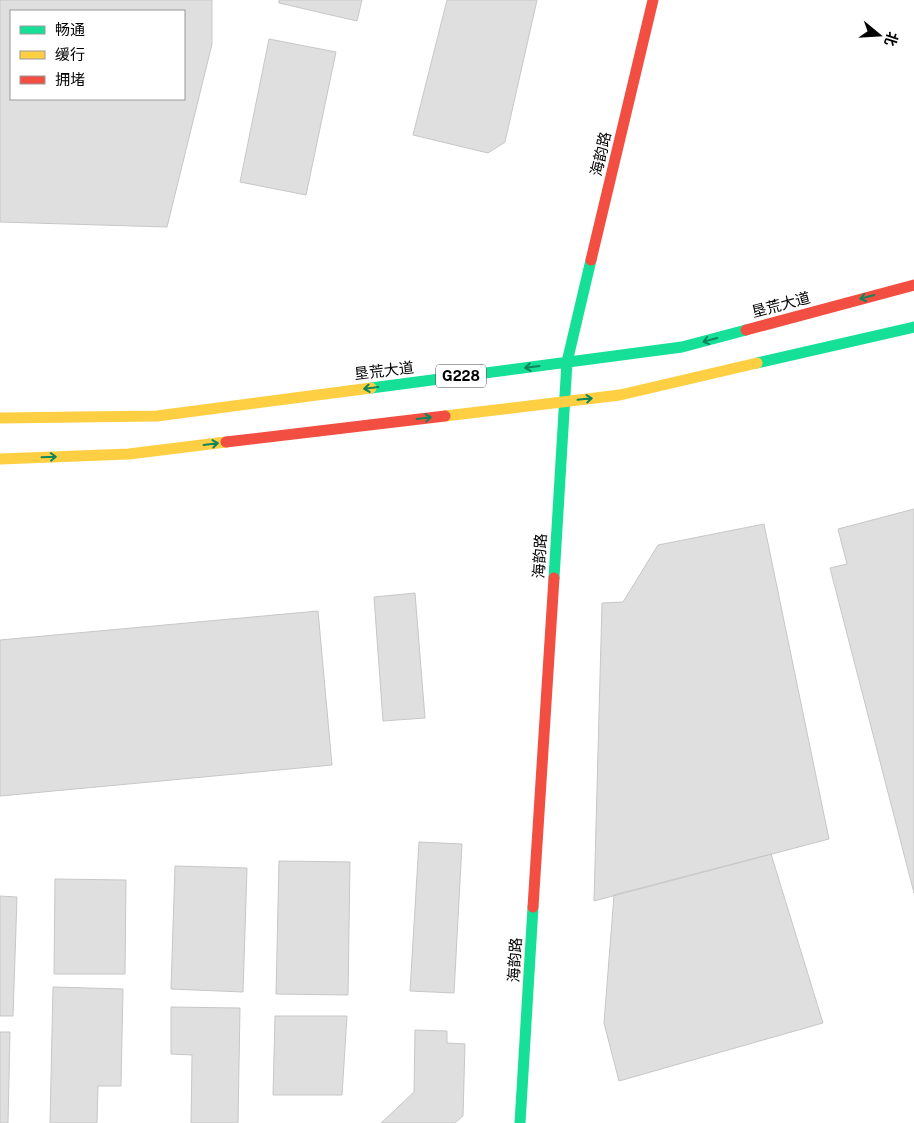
<svg xmlns="http://www.w3.org/2000/svg" width="914" height="1123" font-family="'Public Sans','Noto Sans SC',sans-serif">
  <rect width="100%" height="100%" fill="#fff"/>
  <path fill="#dfdfdf" stroke="#c7c7c7" fill-rule="evenodd" d="M0 0H212V44L167 227 0 222ZM11 11H184V99H11Z
    M279 0H362L357 21 279 3Z
    M447 0H537L505 142 488 153 413 135Z
    M269 39 336 52 306 195 240 182Z
    M914 509V893L830 568 847 564 838 529Z
    M764 524 829 839 594 901 602 603 623 602 658 545Z
    M415 593 425 718 383 721 374 597Z
    M318 611 332 765 0 796V640Z
    M419 842 462 844 454 993 410 991Z
    M771 854 823 1023 619 1081 604 1023 614 895Z
    M279 861 350 862 348 995 276 994Z
    M175 866 247 868 243 992 171 989Z
    M55 879 126 880 125 974H54Z
    M0 896 17 897 13 1016H0Z
    M53 987 123 989 121 1086H98L97 1123H50Z
    M171 1007 240 1008 238 1123H191L192 1055 171 1054Z
    M275 1016H347L342 1095H273Z
    M415 1030 447 1031V1043L465 1044 463 1116 455 1123H381L414 1092Z
    M0 1032H10L8 1123H0Z"/>
  <g fill="none" stroke-linecap="round" stroke-linejoin="round">
    <path stroke="#16e098" stroke-width="11" d="M757 363 914 327
      M371 388 682 347 746 330
      M554 578 567 362 591 260
      M520 1123 533 907"/>
    <path stroke="#ffcf43" stroke-width="11" d="M445 416 620 395 757 363
      M0 418 157 416 371 388
      M0 459 129 454 226 442"/>
    <path stroke="#f24e42" stroke-width="11" d="M591 260 653 0
      M746 330 914 285
      M226 442 445 416
      M533 907 554 578"/>
  </g>
  <defs><path id="oneway-shaft" d="M-6 0H5M1.5-3L5.5 0L1.5 3" fill="none" stroke-width="1.6" stroke-linecap="round" stroke-linejoin="round" transform="scale(1.25)"/></defs>
  <g stroke="#0d865b">
    <use href="#oneway-shaft" transform="translate(867 297) rotate(165)"/>
    <use href="#oneway-shaft" transform="translate(710 340) rotate(165)"/>
    <use href="#oneway-shaft" transform="translate(532 367) rotate(173)"/>
    <use href="#oneway-shaft" transform="translate(371 388) rotate(173)"/>
    <use href="#oneway-shaft" transform="translate(585 399) rotate(-6)"/>
    <use href="#oneway-shaft" transform="translate(424 418) rotate(-7)"/>
    <use href="#oneway-shaft" transform="translate(211 444) rotate(-7)"/>
    <use href="#oneway-shaft" transform="translate(49 457) rotate(-2)"/>
  </g>
  <g text-anchor="middle" stroke-width="5" stroke-linejoin="round" paint-order="stroke">
    <rect fill="#fff" stroke="#4c4c4c" stroke-width="1" x="436" y="364.5" width="50" height="23" rx="4"/>
    <g font-size="14" font-weight="bold" fill="#000">
      <text x="461" y="381">G228</text>
    </g>
    <g font-size="15" fill="#000" stroke="#fff">
      <text transform="translate(601 154) rotate(-77)" y="5">海韵路</text>
      <text transform="translate(781 305) rotate(-15)" y="5">垦荒大道</text>
      <text transform="translate(384 371) rotate(-7)" y="5">垦荒大道</text>
      <text transform="translate(540 556) rotate(-87)" y="5">海韵路</text>
      <text transform="translate(515 960) rotate(-87)" y="5">海韵路</text>
    </g>
  </g>
  <rect x="10" y="10" width="175" height="90" fill="#ffffff" stroke="#999999"/>
  <rect x="20" y="26" width="25" height="8" fill="#16e098" stroke="#999999"/>
  <text x="55" y="35" font-size="15" fill="#000000">畅通</text>
  <rect x="20" y="51" width="25" height="8" fill="#ffcf43" stroke="#999999"/>
  <text x="55" y="60" font-size="15" fill="#000000">缓行</text>
  <rect x="20" y="76" width="25" height="8" fill="#f24e42" stroke="#999999"/>
  <text x="55" y="85" font-size="15" fill="#000000">拥堵</text>
  <g transform="translate(879 35) rotate(108)" stroke="#ffffff" stroke-width="4" paint-order="stroke">
  <path d="M0-4L9 19L0 12L-9 19Z" fill="#000000"/>
  <text y="-8" font-size="14" font-weight="bold" text-anchor="middle" fill="#000000">北</text>
  </g>
</svg>
